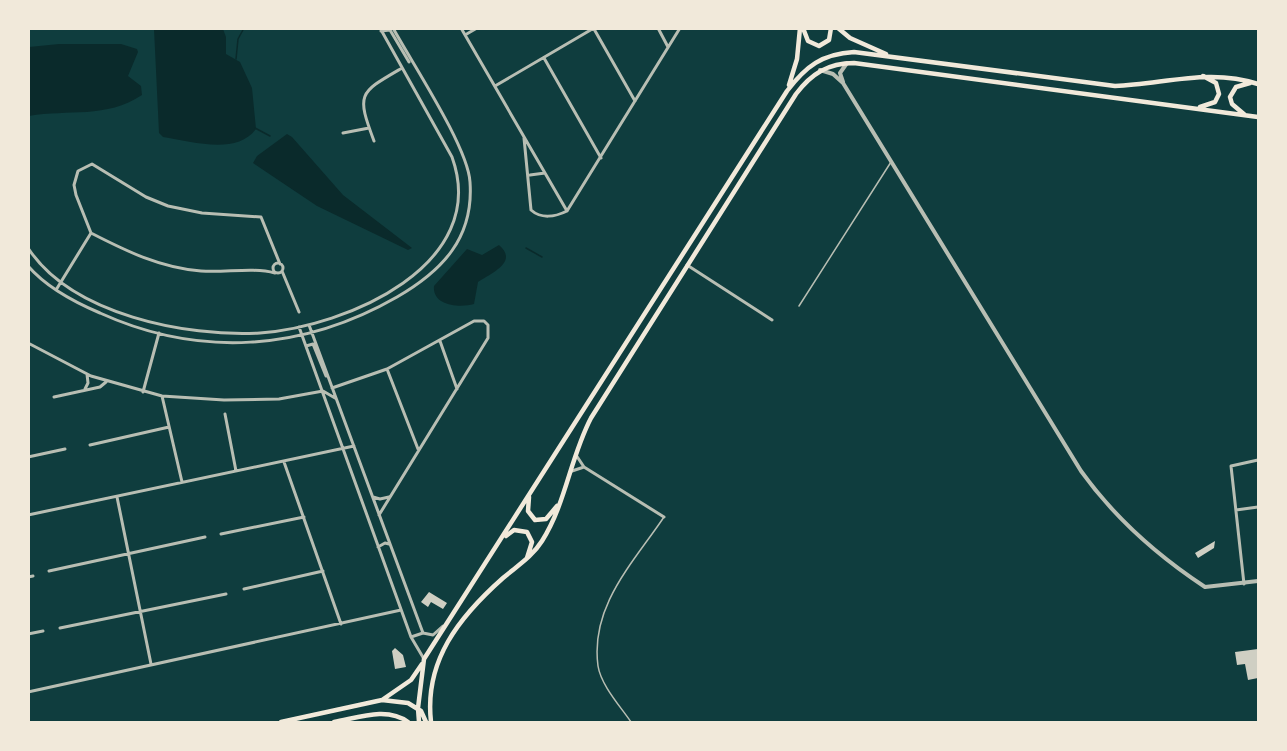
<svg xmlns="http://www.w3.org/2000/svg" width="1287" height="751" font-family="Cabin,sans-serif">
  <rect width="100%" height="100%" fill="#0f3d3e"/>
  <path fill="#0a2a2b" d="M223 29 226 37V54L240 62 252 88 256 129C236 156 191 141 163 137L159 133 154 29Z
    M59 44H121L137 49 138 52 128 76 141 86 142 95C106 119 69 109 29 116V47Z
    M287 134 292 137 343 195 412 248 408 250 317 206 253 163 257 156Z
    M499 245C519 262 491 273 478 282L474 304C460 308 432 306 434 286L467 249 482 255Z"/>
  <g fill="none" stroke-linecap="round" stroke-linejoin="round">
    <path stroke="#0a2a2b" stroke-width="1.5" d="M236 59 238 39 244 28
      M255 128 270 136
      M526 248 542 257"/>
  </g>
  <path fill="#cfcfc3" d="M1215 541 1214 548 1198 558 1195 553Z
    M429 592 447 603 443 609 431 602 428 607 421 602Z
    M395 648 403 655 406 667 395 669 392 651Z
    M1258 649V678L1248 680 1245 664 1237 665 1235 652Z"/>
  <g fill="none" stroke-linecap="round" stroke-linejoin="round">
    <path stroke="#b8beb3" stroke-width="1.5" d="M799 306 891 162
      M631 722C620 706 601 685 598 666 590 606 633 563 664 517"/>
    <path stroke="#b8beb3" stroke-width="3" d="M461 28 567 211
      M658 28 668 47
      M594 29 635 101
      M381 31 390 30 409 62
      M465 35 477 28
      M544 58 601 158
      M495 86 594 28
      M343 133 369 128
      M524 138 531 210C541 219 555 217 567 211
      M374 141C356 93 359 93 402 68
      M530 175 545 173
      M567 211 680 28
      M91 233C126 251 161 268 201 271 225 273 252 267 275 273
      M28 248C72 315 186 337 260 333 346 327 491 265 452 157L380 28
      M273 268a5 5 0 1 1 10 0a5 5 0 1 1-10 0Z
      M687 265 772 320
      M28 266C47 288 74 302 100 313 199 358 303 351 397 297 442 271 474 238 470 182 468 147 412 63 393 28
      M282 271 299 312
      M56 290 91 233 76 195 74 185 78 171 92 164 146 197 168 206 202 213 261 217 280 264
      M309 325 423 633
      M299 327 411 637 424 659
      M440 341 457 389
      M28 343 91 376 162 396 224 400 279 399 323 391 335 398
      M306 346 313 344 326 376
      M387 369 418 449
      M332 388 387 369 474 321H484L488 325V338L379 515
      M85 389 88 383 87 374
      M143 392 159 333
      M162 396 182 482
      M54 397 100 387 106 382
      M225 414 236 471
      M90 445 169 427
      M576 455 584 467 664 517
      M28 457 65 449
      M284 462 341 624
      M572 471 584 467
      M117 497 151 664
      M373 497 380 499 389 497
      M1236 510 1258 507
      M28 515 354 446
      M221 534 304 517
      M378 547 385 543 389 544
      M49 571 205 537
      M28 577 33 576
      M1244 584 1231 466 1258 460
      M244 589 323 571
      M60 628 226 594
      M28 634 43 631
      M411 637 423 633 433 635 443 626
      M28 692 401 610"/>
    <path stroke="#b8beb3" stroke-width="4" d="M820 70 833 74 843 83 1081 471C1114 517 1158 556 1205 587L1258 581
      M843 82 840 73 847 63"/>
    <path stroke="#f1e9da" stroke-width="4.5" d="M803 28 808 41 819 46 829 40 831 28
      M838 28 850 38 886 54
      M789 85 797 59 800 28
      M1200 107 1215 102 1219 94 1216 83 1203 76
      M1245 115 1232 104 1230 97 1236 87 1250 83
      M529 497 528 511 535 520 546 519 557 506
      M506 536 514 530 527 532 532 542 527 558
      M382 700 411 680 422 664
      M281 722 382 700 408 703 421 711 426 722
      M334 722C357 718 387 706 408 722
      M419 722 418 708 424 659 787 91C806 66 822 54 854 52L1115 86C1164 84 1210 68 1258 84
      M431 722C424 661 459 617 503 578 517 566 532 557 542 541 566 503 570 458 591 418L796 94C811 74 828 63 854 63L1258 117"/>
  </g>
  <rect width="1287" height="751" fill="none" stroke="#f1e9da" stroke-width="60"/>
</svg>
